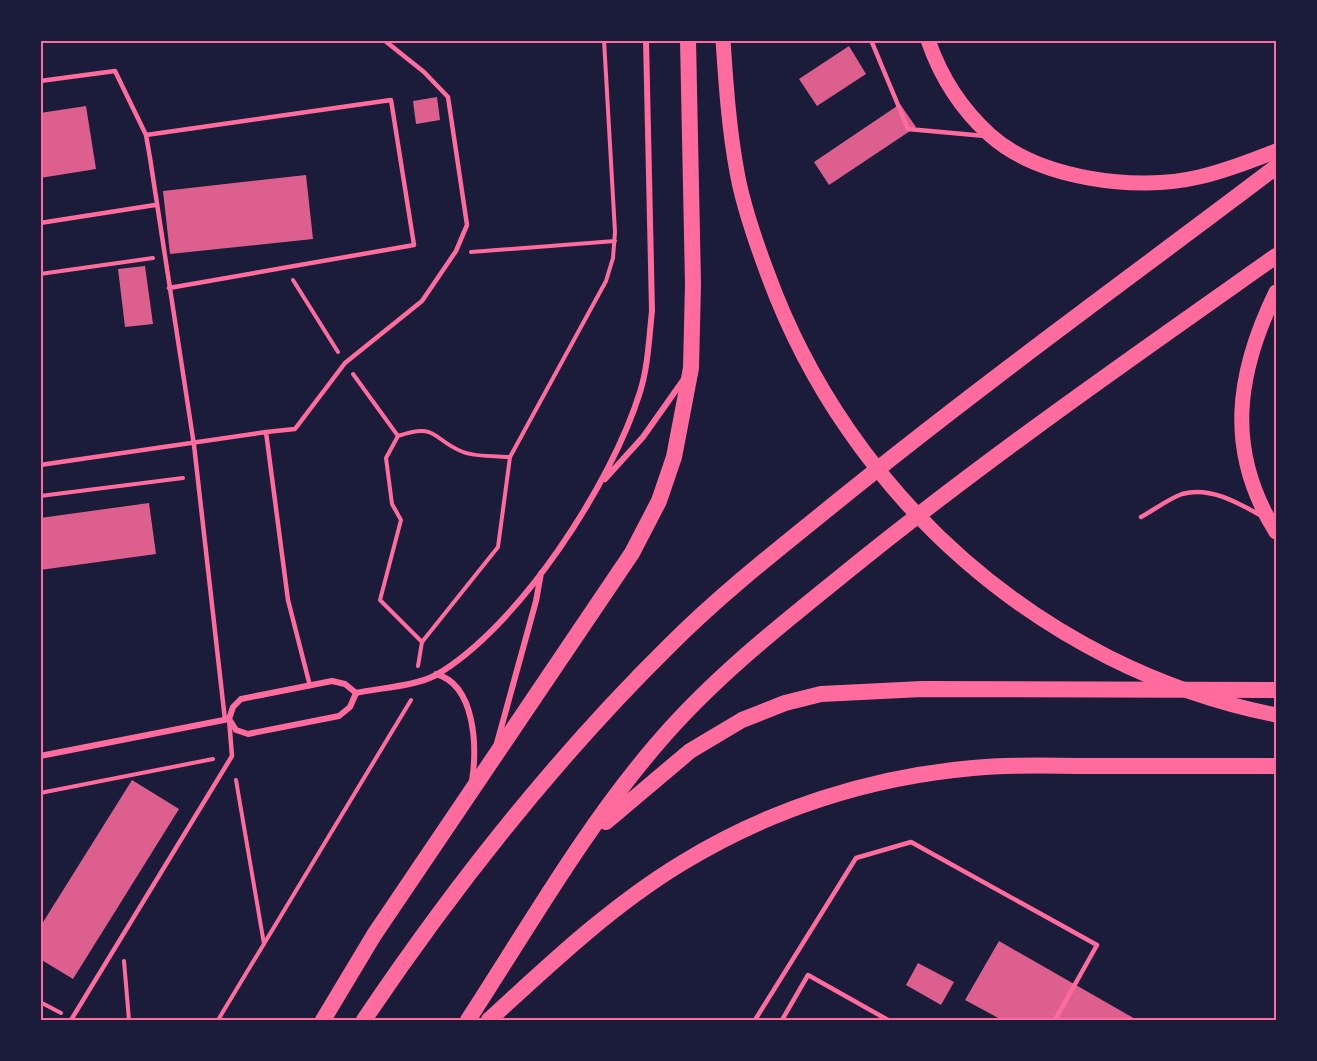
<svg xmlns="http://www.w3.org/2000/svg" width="1317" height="1061" font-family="Helvetica,sans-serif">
  <rect width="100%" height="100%" fill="#1b1b3a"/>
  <path fill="#dd5f8e" d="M849 46 866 74 817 106 799 79Z
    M437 97 440 120 416 124 413 101Z
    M900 104 916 127 829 185 814 162Z
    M86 106 96 169 40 178V113Z
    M306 175 313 239 170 254 163 191Z
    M145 266 153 324 125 327 118 269Z
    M149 503 156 554 40 570V518Z
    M132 780 179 809 73 979 40 959V927Z
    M999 941 1137 1020H1002L965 1000Z
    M918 963 954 982 941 1005 906 985Z"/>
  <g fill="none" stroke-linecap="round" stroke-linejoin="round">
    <path stroke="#ff6b9d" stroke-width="4" d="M471 252 615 241
      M40 274 153 258
      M293 280 338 352
      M353 374 398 436
      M40 496 183 478
      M422 642 380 600 401 520 392 504 386 458 398 436C438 422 432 440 463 452 476 457 496 456 510 457
      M418 666 422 642 498 547 510 457 606 281 613 258 615 232 604 40
      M236 780 264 944
      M40 793 213 759
      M124 961 129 1020
      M40 1002 61 1013
      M218 1020 411 700"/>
    <path stroke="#ff6b9d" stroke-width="4.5" d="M871 40 908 129 985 136
      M40 81 115 71 146 135 150 158 194 445 225 720
      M146 135 391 100 414 245 169 288
      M40 223 155 205
      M40 465 266 432
      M1141 517C1154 510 1168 499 1182 494 1209 486 1237 502 1260 515
      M310 686 288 600 266 432 295 429 345 363 422 301 456 251 467 225 448 97 424 72 384 40
      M71 1020 232 756 229 719
      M755 1020 856 858 911 842 1097 945 1055 1020
      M782 1020 808 975 888 1020"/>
    <path stroke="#ff6b9d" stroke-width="6" d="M605 479 643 437 684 379
      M436 674C476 685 477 748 472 781
      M229 719 233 707 241 699 332 681 345 684 356 693C379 688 416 686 436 675 519 627 612 483 640 392 648 367 649 338 652 311L646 40
      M229 719 236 730 248 734 339 716 350 707 356 693
      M497 743 536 601 541 573
      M40 756 229 719"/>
    <path stroke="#ff6b9d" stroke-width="15" d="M723 40C726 85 729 129 737 172 743 206 755 240 767 272 848 496 1042 668 1276 715
      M928 40C941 78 960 108 990 135 1039 179 1136 192 1199 177 1225 171 1251 161 1276 151
      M1276 292C1236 374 1225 451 1276 532"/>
    <path stroke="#ff6b9d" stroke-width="16" d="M606 822 690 751 742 720 785 703 821 694 922 689 1276 690
      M323 1020 374 935 632 553 659 501 674 457 691 368 693 284 688 40
      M364 1020C455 885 555 758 671 644 725 590 785 544 844 496 985 382 1132 276 1276 167
      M468 1020C528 928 584 829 656 745 710 681 778 627 844 574 983 461 1130 359 1276 256
      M489 1020C550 964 611 906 682 863 770 809 870 777 973 768 1012 764 1051 766 1090 766 1152 766 1214 766 1276 766"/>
  </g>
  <rect width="1317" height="1061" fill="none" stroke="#1b1b3a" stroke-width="84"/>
  <rect x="42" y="42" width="1233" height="977" fill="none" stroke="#ff6b9d" stroke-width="2"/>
</svg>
